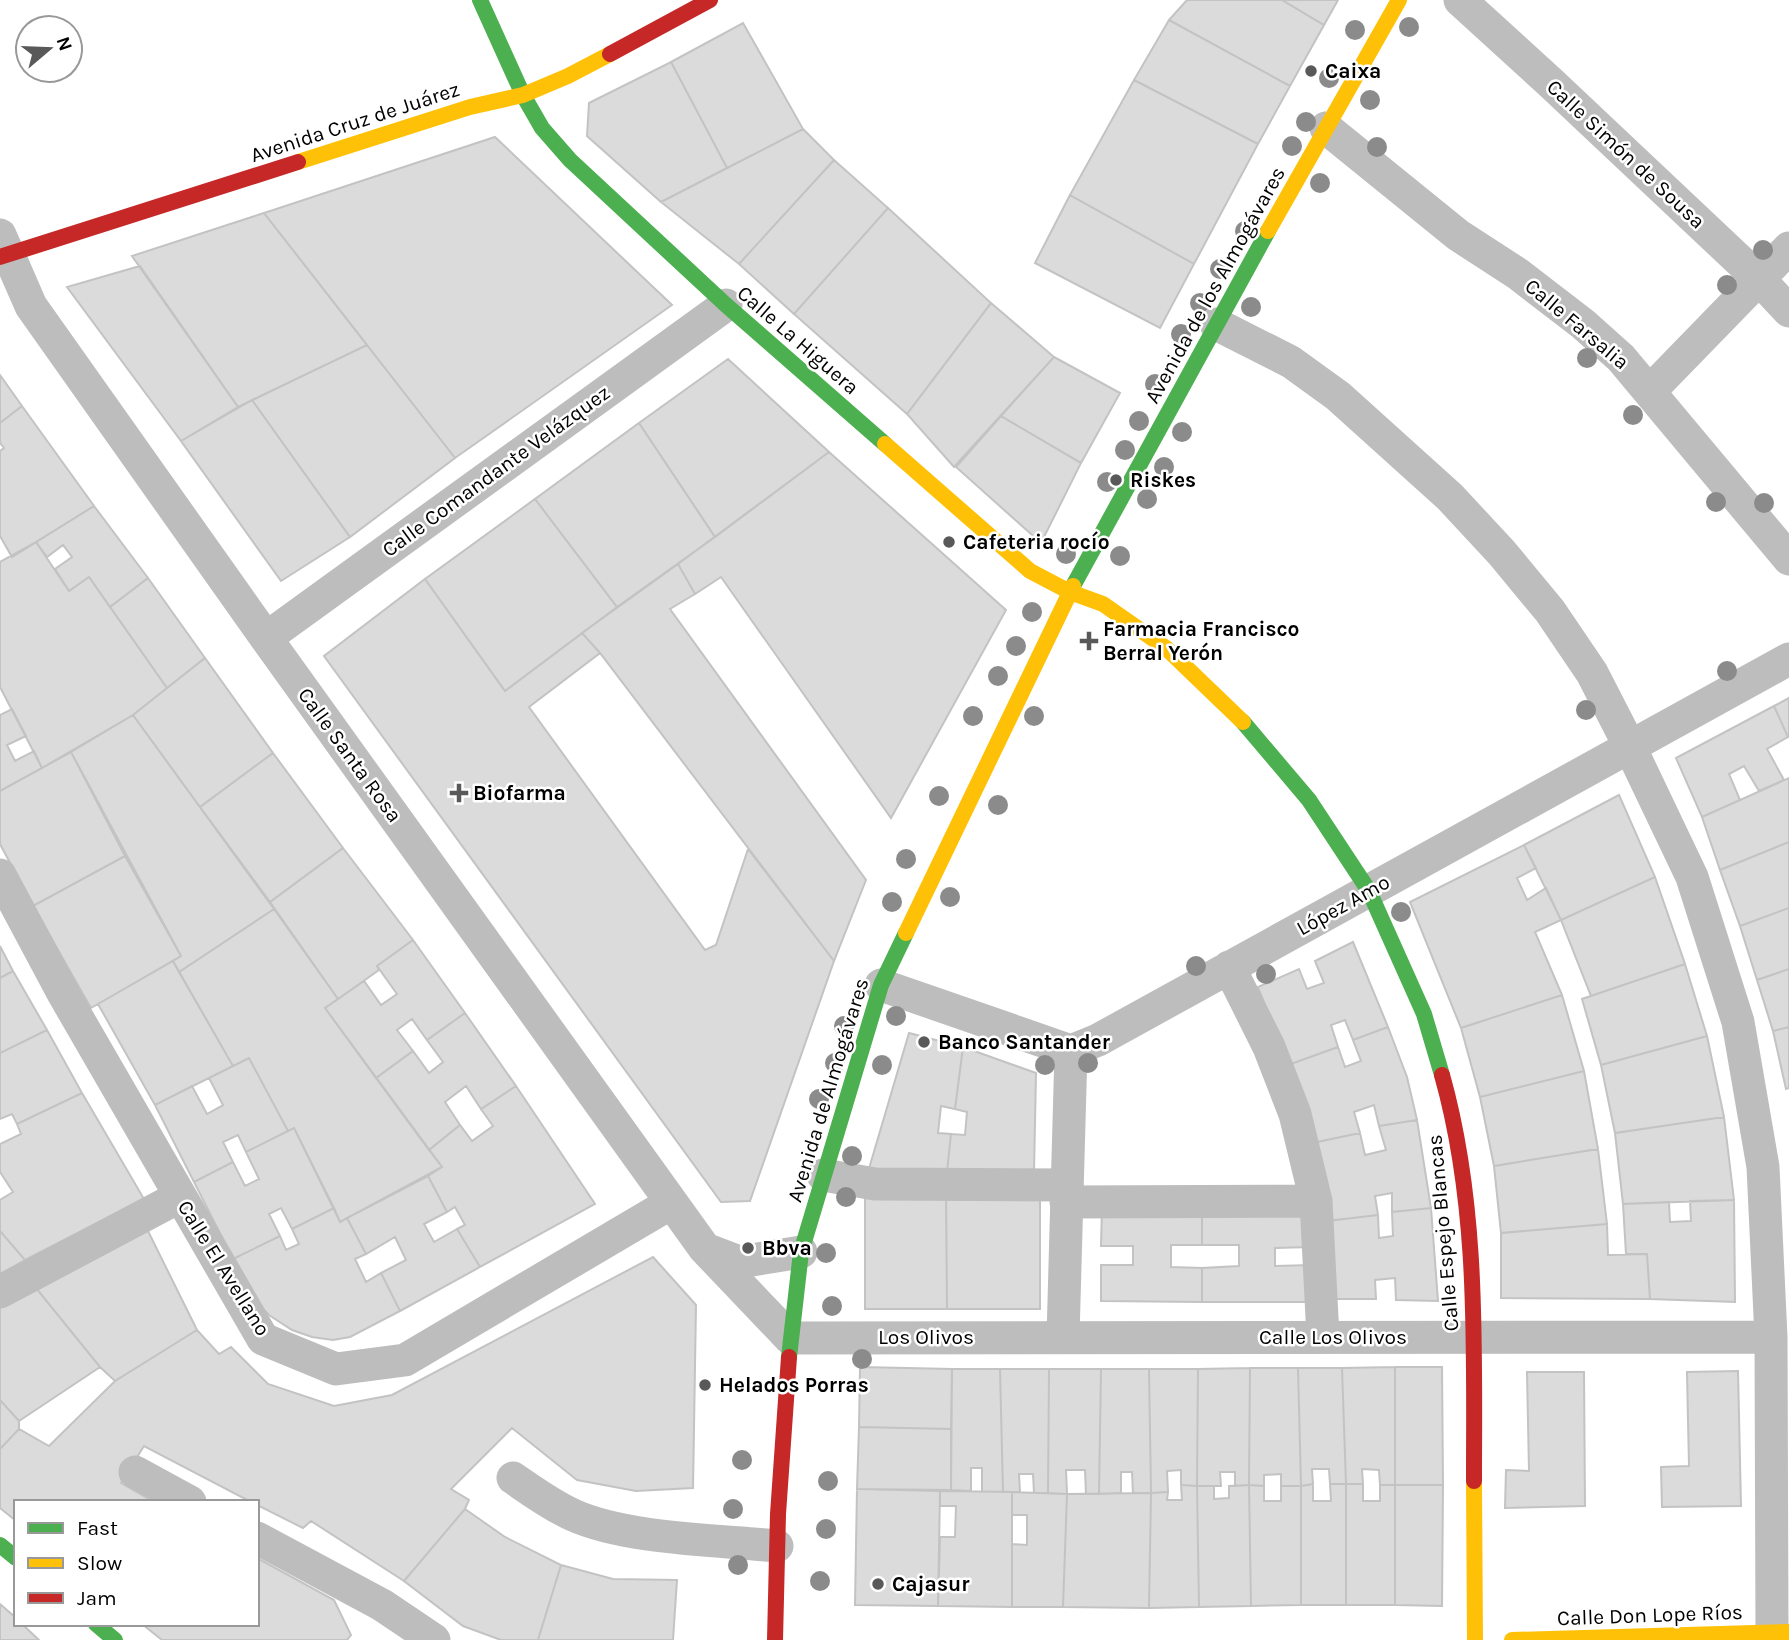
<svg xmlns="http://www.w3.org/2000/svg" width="1789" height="1640" font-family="Karla,sans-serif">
  <rect width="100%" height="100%" fill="#fff"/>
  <path fill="#dbdbdb" stroke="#c3c3c3" stroke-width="2" d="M1187 0H1282L1324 25 1290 86 1169 20Z
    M1282 0H1338L1324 25Z
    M1169 20 1290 86 1258 144 1134 80Z
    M743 23 803 129 727 168 671 62Z
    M671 62 727 168 661 202 587 136 589 103Z
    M1134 80 1258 144 1194 264 1070 195Z
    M803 129 834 160 739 264 661 202Z
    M495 137 672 305 455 458 264 213Z
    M834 160 888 208 794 314 739 264Z
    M1070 195 1194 264 1160 328 1035 263Z
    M888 208 991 303 907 414 794 314Z
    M264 213 367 345 238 407 132 256Z
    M140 266 238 407 181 441 67 287Z
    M991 303 1054 357 954 467 907 414Z
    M367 345 455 458 350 537 252 400Z
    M1054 357 1120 393 1081 463 1001 416Z
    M728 359 829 452 715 537 639 423Z
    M0 375 22 406 0 423Z
    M252 400 350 537 281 581 181 441Z
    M22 406 94 506 12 557 0 536V451L4 448 0 443V423Z
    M1001 416 1081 463 1041 543 956 467Z
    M639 423 715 537 617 607 535 499Z
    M829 452 1006 610 891 818 721 577 695 594 678 564Z
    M535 499 617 607 505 691 425 579Z
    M94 506 148 578 110 607 89 577 69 591 55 569 72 557 63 545 47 557 36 542Z
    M36 542 69 591 89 577 167 688 133 715 42 768 0 687V562Z
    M678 564 695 594 670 609 866 880 834 961 600 653 582 633Z
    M148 578 205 658 167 688 110 607Z
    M425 579 505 691 582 633 600 653 529 707 705 950 716 945 748 849 834 961 750 1201 721 1202 324 656Z
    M205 658 273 753 200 807 133 715Z
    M1789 698V737H1788L1774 706Z
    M1774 706 1788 737 1767 749 1784 780 1759 791 1744 766 1729 774 1740 800 1702 817 1676 758Z
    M12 709 26 736 7 745 15 761 34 751 42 768 0 791V715Z
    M133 715 274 909 179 972 173 961 181 956 71 752Z
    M71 752 125 856 33 906 0 844V791Z
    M273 753 343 848 270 902 200 807Z
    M1789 778V842L1720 870 1702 817Z
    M1619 795 1655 877 1561 920 1524 845Z
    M1789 842V908L1740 926 1720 870Z
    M1524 845 1536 868 1517 878 1527 900 1546 888 1561 920 1535 932 1562 995 1461 1028 1410 902Z
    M343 848 413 940 377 966 379 970 338 999 270 902Z
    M125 856 181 956 91 1008 33 906Z
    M1655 877 1685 964 1591 996 1561 920Z
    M1789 908V969L1757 980 1740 926Z
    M274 909 338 999 325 1008 442 1167 340 1222 294 1128 288 1131 249 1058 233 1066 179 972Z
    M413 940 465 1013 427 1040 412 1019 397 1030 413 1051 376 1078 325 1008 364 981 381 1005 397 994 377 966Z
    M1353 942 1388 1027 1353 1040 1345 1020 1331 1025 1338 1047 1288 1065 1258 987 1299 969 1307 989 1324 983 1315 961Z
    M0 946 13 971 0 978Z
    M173 961 233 1066 155 1105 98 1004Z
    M1685 964 1707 1036 1601 1065 1582 999Z
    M1789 969V1027L1773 1031 1757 980Z
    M13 971 47 1030 0 1053V978Z
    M1562 995 1584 1071 1480 1097 1461 1028Z
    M465 1013 516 1086 481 1109 466 1086 445 1102 460 1125 429 1150 376 1078 413 1051 429 1073 443 1062 427 1040Z
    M1388 1027 1407 1077 1417 1120 1379 1126 1374 1105 1354 1112 1360 1133 1317 1142 1288 1065 1338 1047 1345 1067 1361 1061 1353 1040Z
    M1789 1027V1088L1786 1089 1773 1031Z
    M47 1030 82 1093 17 1124 12 1114 0 1119V1053Z
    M909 1033 963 1047 955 1109 941 1106 938 1133 951 1134 947 1172H868Z
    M1707 1036 1724 1117 1615 1133 1601 1065Z
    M963 1047 1036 1073 1034 1173 947 1172 951 1134 965 1135 967 1112 955 1109Z
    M249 1058 288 1131 246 1152 238 1135 223 1142 233 1162 194 1182 155 1105 192 1086 207 1114 223 1105 209 1078Z
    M1584 1071 1598 1149 1494 1166 1480 1097Z
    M516 1086 595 1204 480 1267 457 1229 465 1225 455 1207 447 1212 428 1176 442 1167 429 1150 460 1125 472 1141 493 1126 481 1109Z
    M82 1093 144 1199 25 1260 0 1231V1200L13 1192 0 1172V1144L21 1134 17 1124Z
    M1724 1117 1734 1200 1623 1204 1615 1133Z
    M1417 1120 1431 1208 1392 1212V1193L1375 1196 1378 1215 1327 1221 1317 1142 1360 1133 1365 1155 1386 1150 1379 1126Z
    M294 1128 334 1208 292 1229 281 1208 269 1214 280 1236 233 1259 194 1182 233 1162 245 1186 259 1179 246 1152Z
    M1598 1149 1607 1224 1501 1233 1494 1166Z
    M428 1176 447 1212 424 1224 434 1242 457 1229 480 1267 400 1311 381 1273 406 1260 395 1237 366 1254 347 1218Z
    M865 1191H946L947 1309H865Z
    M946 1191 1040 1192V1309H947Z
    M1734 1200 1735 1302 1650 1299 1647 1254H1626L1623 1204 1669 1202 1670 1222 1691 1221 1690 1201Z
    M1102 1207 1202 1208V1245H1171V1267L1202 1268V1302L1101 1301V1265H1133V1246H1101Z
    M334 1208 340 1222 347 1218 366 1254 355 1259 366 1282 381 1273 400 1311 350 1337 333 1340 312 1337 292 1330 269 1315 252 1297 233 1259 280 1236 286 1250 299 1244 292 1229Z
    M1202 1208H1309L1310 1247 1275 1248V1266L1312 1265V1302H1202V1268L1239 1266V1245H1202Z
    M1431 1208 1438 1301 1396 1300 1395 1278 1375 1280 1376 1299H1336L1327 1221 1378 1215 1379 1238 1393 1236 1392 1212Z
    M1607 1224 1608 1255 1647 1254 1650 1299 1501 1298V1233Z
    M146 1227 197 1330 115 1381 100 1367 36 1288Z
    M0 1231 25 1260 0 1274Z
    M653 1257 696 1305 693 1488 636 1491 577 1480 512 1428 451 1489 469 1500 465 1509 404 1581 311 1521 303 1528 257 1505V1502H251L144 1446 121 1483 154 1502H16V1521L0 1508V1449L19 1429 49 1446 115 1381 197 1330 219 1354 231 1347 268 1384 334 1406 392 1395Z
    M36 1288 100 1367 19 1421 0 1400V1307Z
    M860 1367 952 1369 951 1429 859 1427Z
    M1395 1367V1485H1380L1379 1470 1362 1469 1363 1484H1346L1342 1368Z
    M1395 1367H1442L1443 1485H1395Z
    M1250 1368 1249 1485 1235 1486V1472H1220L1221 1486H1197L1198 1369Z
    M1250 1368H1298L1301 1486H1281V1474L1264 1475V1486L1249 1485Z
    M1298 1368H1342L1346 1484H1330L1329 1469H1312L1313 1484 1301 1486Z
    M952 1369H1000L1003 1492H982V1468H971V1491L951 1490Z
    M1000 1369H1049L1048 1493H1034L1033 1474H1019L1020 1492H1003Z
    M1049 1369H1101L1099 1494H1086L1085 1470H1066L1067 1494 1048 1493Z
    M1101 1369H1149L1151 1493H1133L1132 1472H1121V1493L1099 1494Z
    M1149 1369H1198L1197 1486 1181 1485V1470L1167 1471 1168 1492 1151 1493Z
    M1738 1371 1741 1506 1662 1507 1661 1467 1689 1466 1687 1372Z
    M1527 1372H1584L1585 1506 1505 1508 1506 1470 1529 1471Z
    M0 1400 19 1421V1429L0 1449Z
    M859 1427 951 1429V1490L857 1489Z
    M1313 1484V1501H1331L1330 1484H1346V1605H1301V1486Z
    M1346 1484H1363V1501H1380V1485H1395V1605H1346Z
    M1181 1485 1197 1486 1199 1607 1149 1608 1151 1493 1168 1492 1167 1500H1182Z
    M1249 1485 1251 1606 1199 1607 1197 1486H1214V1499L1229 1498V1486Z
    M1249 1485 1264 1486V1501H1281V1486H1301V1605L1251 1606Z
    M1395 1485H1443L1442 1606 1395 1605Z
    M857 1489 940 1491 938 1606 855 1605Z
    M940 1491 1012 1492V1607L938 1606 940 1537H955L956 1506H940Z
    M1012 1492 1067 1494 1063 1607H1012V1544L1027 1545V1515H1012Z
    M1151 1493 1149 1608 1063 1607 1067 1494Z
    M465 1509 505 1537 561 1565 538 1640H501L463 1626 404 1581Z
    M257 1558 334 1600 351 1635 347 1640H162L142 1624H257Z
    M561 1565 613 1579 677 1580 673 1640H538Z
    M0 1604 16 1618V1624H22L39 1640H0Z"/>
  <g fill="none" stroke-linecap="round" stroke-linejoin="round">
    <path stroke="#bdbdbd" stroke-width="33" d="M1460 0 1551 83 1759 279 1789 311
      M1326 128 1458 235 1518 274 1583 324 1621 358 1789 559
      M0 235 31 306 266 638 705 1249 739 1262 801 1252
      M1216 324 1291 362 1338 396 1450 497 1502 553 1550 611 1592 673 1630 747 1692 877 1738 1022 1763 1167 1771 1337 1772 1633
      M1650 391 1789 248
      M266 638 726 305
      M0 875 63 993 263 1339 336 1369 405 1360 671 1203
      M1229 967 1269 1047 1295 1114 1316 1201 1323 1337
      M881 985 1071 1051 1098 1040 1789 659
      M823 1175 875 1184 1067 1185
      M1066 1202 1316 1201
      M708 1252 790 1338 1771 1337
      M0 1292 179 1197
      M1063 1337 1071 1051
      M135 1472 190 1502
      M513 1478C532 1491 551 1505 573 1515 626 1539 717 1540 777 1546
      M257 1538 382 1605 434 1640"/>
    <path stroke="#4caf50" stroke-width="16" d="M480 0 523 95 542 128 570 160 726 305 885 444
      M1073 586 1268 231
      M1243 722 1309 800 1369 891 1424 1014 1442 1075
      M789 1357 801 1252 881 985 906 933
      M0 1545 16 1558
      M96 1624 115 1640"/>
    <path stroke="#ffc107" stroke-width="16" d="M298 162 470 107 523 95 568 76 610 54
      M1268 231 1399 0
      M885 444 1030 571 1070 592 1103 604 1166 648 1243 722
      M906 933 1073 586
      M1474 1481 1475 1640
      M1512 1640 1789 1632"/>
    <path stroke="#c62828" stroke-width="16" d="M610 54 710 0
      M0 257 298 162
      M1442 1075C1479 1206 1474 1347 1474 1481
      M775 1640 778 1514 789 1357"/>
  </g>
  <g fill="#8b8b8b">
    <circle cx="1409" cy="27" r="10"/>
    <circle cx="1355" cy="30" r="10"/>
    <circle cx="1329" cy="78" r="10"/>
    <circle cx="1370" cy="100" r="10"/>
    <circle cx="1306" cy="122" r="10"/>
    <circle cx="1292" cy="146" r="10"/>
    <circle cx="1377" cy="147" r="10"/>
    <circle cx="1320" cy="183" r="10"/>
    <circle cx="1245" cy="231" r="10"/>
    <circle cx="1763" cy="250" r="10"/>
    <circle cx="1220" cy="269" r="10"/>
    <circle cx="1727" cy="285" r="10"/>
    <circle cx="1200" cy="303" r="10"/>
    <circle cx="1251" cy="307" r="10"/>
    <circle cx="1181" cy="334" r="10"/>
    <circle cx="1587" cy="358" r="10"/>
    <circle cx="1155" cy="384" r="10"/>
    <circle cx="1633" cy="415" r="10"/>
    <circle cx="1139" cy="421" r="10"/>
    <circle cx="1182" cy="432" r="10"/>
    <circle cx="1125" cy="450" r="10"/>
    <circle cx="1164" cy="467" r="10"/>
    <circle cx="1107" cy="482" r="10"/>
    <circle cx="1147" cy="499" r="10"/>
    <circle cx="1716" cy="502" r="10"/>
    <circle cx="1764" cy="503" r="10"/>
    <circle cx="1066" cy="554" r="10"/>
    <circle cx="1120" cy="556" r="10"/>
    <circle cx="1032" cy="612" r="10"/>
    <circle cx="1016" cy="646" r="10"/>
    <circle cx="1727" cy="671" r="10"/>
    <circle cx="998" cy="676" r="10"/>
    <circle cx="1586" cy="710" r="10"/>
    <circle cx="973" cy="716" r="10"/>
    <circle cx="1034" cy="716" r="10"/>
    <circle cx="939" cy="796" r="10"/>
    <circle cx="998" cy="805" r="10"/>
    <circle cx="906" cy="859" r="10"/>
    <circle cx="950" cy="897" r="10"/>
    <circle cx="892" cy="902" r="10"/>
    <circle cx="1401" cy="912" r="10"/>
    <circle cx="1196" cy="966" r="10"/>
    <circle cx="1266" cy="974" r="10"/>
    <circle cx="896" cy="1016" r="10"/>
    <circle cx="844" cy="1026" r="10"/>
    <circle cx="835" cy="1063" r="10"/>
    <circle cx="1088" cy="1063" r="10"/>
    <circle cx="882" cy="1065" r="10"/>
    <circle cx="1045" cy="1065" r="10"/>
    <circle cx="819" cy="1099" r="10"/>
    <circle cx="852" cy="1156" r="10"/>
    <circle cx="846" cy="1197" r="10"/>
    <circle cx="826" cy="1253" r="10"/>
    <circle cx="832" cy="1306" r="10"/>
    <circle cx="862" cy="1359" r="10"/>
    <circle cx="742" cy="1460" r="10"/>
    <circle cx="828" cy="1481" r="10"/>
    <circle cx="733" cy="1509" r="10"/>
    <circle cx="826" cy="1529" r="10"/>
    <circle cx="738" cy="1565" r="10"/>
    <circle cx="820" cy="1581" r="10"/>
  </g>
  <g fill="#595959" stroke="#fff" stroke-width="2.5">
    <circle cx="1311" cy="71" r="7"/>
    <circle cx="1116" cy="480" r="7"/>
    <circle cx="949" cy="542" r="7"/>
    <path d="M1085.5 630.5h7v7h7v7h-7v7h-7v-7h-7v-7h7z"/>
    <path d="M455.5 782.5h7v7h7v7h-7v7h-7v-7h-7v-7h7z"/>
    <circle cx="924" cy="1042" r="7"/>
    <circle cx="748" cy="1248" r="7"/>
    <circle cx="705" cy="1385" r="7"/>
    <circle cx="878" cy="1584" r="7"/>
  </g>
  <g text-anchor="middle" stroke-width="5" stroke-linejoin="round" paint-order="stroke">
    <g font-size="21" font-weight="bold" fill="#000" stroke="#fff" text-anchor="start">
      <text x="1325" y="78">Caixa</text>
      <text x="1130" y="487">Riskes</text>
      <text x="963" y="549">Cafeteria rocío</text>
      <text x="1103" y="636">Farmacia Francisco<tspan x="1103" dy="24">Berral Yerón</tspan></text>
      <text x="473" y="800">Biofarma</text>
      <text x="938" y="1049">Banco Santander</text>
      <text x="762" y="1255">Bbva</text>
      <text x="719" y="1392">Helados Porras</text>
      <text x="892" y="1591">Cajasur</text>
    </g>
    <g font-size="21" fill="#000" stroke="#fff">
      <text transform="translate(355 122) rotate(-18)" y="7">Avenida Cruz de Juárez</text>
      <text transform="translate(1626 154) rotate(43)" y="7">Calle Simón de Sousa</text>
      <text transform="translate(1215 285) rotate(-61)" y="7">Avenida de los Almogávares</text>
      <text transform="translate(1577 324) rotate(40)" y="7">Calle Farsalia</text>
      <text transform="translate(798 340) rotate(41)" y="7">Calle La Higuera</text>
      <text transform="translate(496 471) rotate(-36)" y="7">Calle Comandante Velázquez</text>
      <text transform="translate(350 755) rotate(54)" y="7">Calle Santa Rosa</text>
      <text transform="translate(1343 905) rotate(-29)" y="7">López Amo</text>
      <text transform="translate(828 1090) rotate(-73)" y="7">Avenida de Almogávares</text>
      <text transform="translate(1443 1233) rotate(-95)" y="7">Calle Espejo Blancas</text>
      <text transform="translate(224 1268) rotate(58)" y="7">Calle El Avellano</text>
      <text x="926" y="1344">Los Olivos</text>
      <text x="1333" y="1344">Calle Los Olivos</text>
      <text transform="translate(1650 1615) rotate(-2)" y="7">Calle Don Lope Ríos</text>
    </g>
  </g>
  <rect x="14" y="1500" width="245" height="126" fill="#ffffff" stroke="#999999" stroke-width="2"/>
  <rect x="28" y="1523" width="35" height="10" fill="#4caf50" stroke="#999999" stroke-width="2"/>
  <text x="77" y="1535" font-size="21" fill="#000000">Fast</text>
  <rect x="28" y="1558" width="35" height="10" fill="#ffc107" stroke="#999999" stroke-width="2"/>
  <text x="77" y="1570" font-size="21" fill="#000000">Slow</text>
  <rect x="28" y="1593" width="35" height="10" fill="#c62828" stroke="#999999" stroke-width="2"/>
  <text x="77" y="1605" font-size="21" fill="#000000">Jam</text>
  <g transform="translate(49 49) rotate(71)"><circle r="33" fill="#ffffff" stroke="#999999" stroke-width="2"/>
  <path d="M0-5L12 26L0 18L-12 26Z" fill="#595959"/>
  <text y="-10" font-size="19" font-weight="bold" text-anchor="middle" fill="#000000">N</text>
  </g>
</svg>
